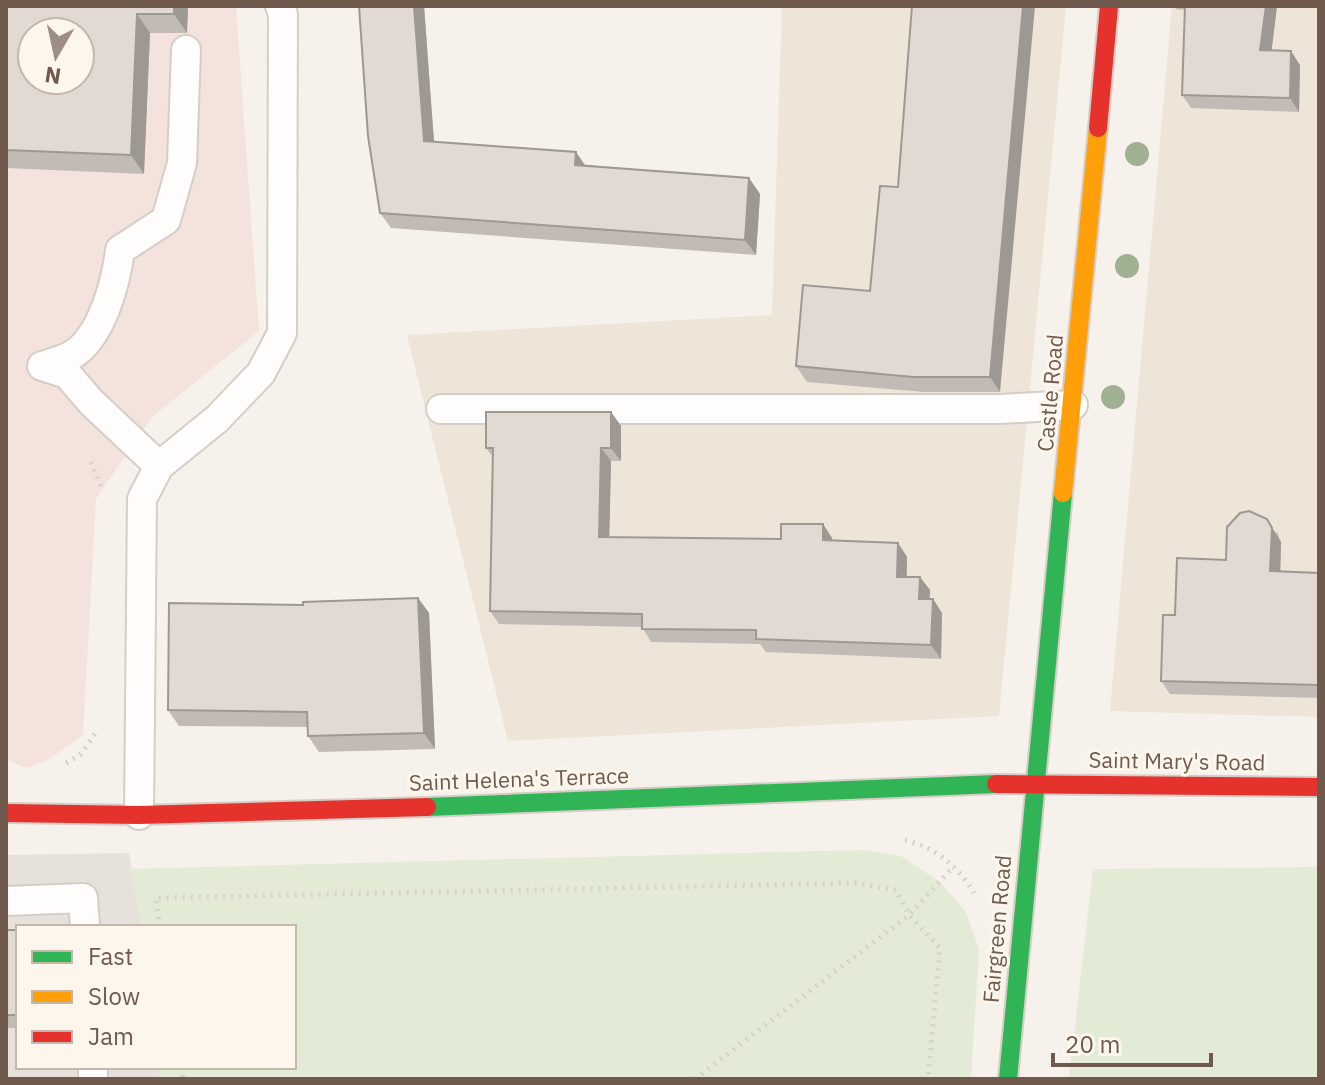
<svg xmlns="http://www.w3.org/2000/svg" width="1325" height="1085" font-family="'IBM Plex Sans',sans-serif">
  <rect width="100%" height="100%" fill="#f6f1ea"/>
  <path fill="#eee4d8" d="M782 6H1066L999 716 508 741 407 335 772 315Z
    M1172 6H1319V717L1110 711Z"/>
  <path fill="#f3e3dc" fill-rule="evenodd" d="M6 6H236L259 331 152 417 96 499 83 735 48 760 27 768 6 760ZM32 32H80V80H32Z"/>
  <path fill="#e7e1db" d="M129 853 142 927H18V1067H160L159 1079H6V855Z"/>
  <path fill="#e3ebd6" d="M860 850 901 856 940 882 966 912 979 949 971 1079H159L160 1067H294V927H142L130 869Z
    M1319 867V1079H1069L1093 869Z"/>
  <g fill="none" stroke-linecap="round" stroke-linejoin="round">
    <defs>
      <path id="lane" d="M42 366C52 363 63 360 72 355 102 337 116 282 120 250L166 220 182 163 186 50
        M42 366 67 374 91 402 159 466
        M441 409H1000L1073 405
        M139 815 142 499 159 466 217 419 261 373 282 333 283 15 280 6
        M6 901 83 898 85 927
        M93 1067V1079"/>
      <path id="fast" d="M427 807 996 784
        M1008 1079 1063 493"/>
      <path id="slow" d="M1063 493 1098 128"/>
      <path id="jam" d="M1098 128 1109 6
        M996 784 1319 787
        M6 813 139 815 427 807"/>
    </defs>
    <use href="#lane" stroke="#d5cec8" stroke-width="32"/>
    <use href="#fast" stroke="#d4cec7" stroke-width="22"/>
    <use href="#slow" stroke="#d4cec7" stroke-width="22"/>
    <use href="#jam" stroke="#d4cec7" stroke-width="22"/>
    <path stroke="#d7d0cb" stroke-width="5" stroke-dasharray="2 6" stroke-linecap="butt" d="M91 462 101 486
      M66 763 80 755 97 731
      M905 840C936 848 958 866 974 893
      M160 927 156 898 855 883 896 890 909 915 940 948 928 1079
      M181 1067 183 1079
      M695 1079 909 915 954 866"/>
    <use href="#lane" stroke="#fefdfc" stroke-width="28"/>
    <use href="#fast" stroke="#30b455" stroke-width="18"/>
    <use href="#slow" stroke="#ff9f0a" stroke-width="18"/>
    <use href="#jam" stroke="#e5322d" stroke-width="18"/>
  </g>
  <g fill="#a0b092">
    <circle cx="1137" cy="154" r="12"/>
    <circle cx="1127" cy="266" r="12"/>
    <circle cx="1113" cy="397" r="12"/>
  </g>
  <path fill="#c2bbb5" d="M6 6H188L187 33H150L144 174 6 168Z
    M359 6H424L434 142 585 165 749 178 760 194 756 255 391 228 380 213Z
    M1174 6H1277L1271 51 1300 65 1299 112 1191 108 1182 95 1185 10 1176 9Z
    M898 187 1000 392H924L807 382 796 366 870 291Z
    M611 412 621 426V461H611L609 537 781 539 823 524 832 538V541L898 543 907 557V577L930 590 929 599H933L942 613 941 659 766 652 760 644 651 642 642 627 499 624 490 611 493 457 486 448Z
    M1277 532 1281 542 1280 571 1319 573V698L1170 694 1161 681 1175 615 1226 560Z
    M418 598 429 613 435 749 319 752 308 736V727L179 726 168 710 303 605Z
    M6 930H18V1028H6Z"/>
  <path fill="#9e9893" d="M174 6H188L187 33 174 14Z
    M414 6H424L435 156 424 141Z
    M1023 6H1035L1000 392 990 377Z
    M1266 6H1277L1270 64 1260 50Z
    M137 14 150 33 144 174 131 155Z
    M1291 51 1300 65 1299 112 1290 98Z
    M576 152 587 168 575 165Z
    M749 178 760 194 756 255 745 240Z
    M611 412 621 426V461L611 448Z
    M601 448 611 461 609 551 599 537Z
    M1267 519 1281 542 1280 585 1270 571Z
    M823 524 832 538V554L823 540Z
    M898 543 907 557 906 590 897 577Z
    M920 577 930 590 929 612 919 599Z
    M418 598 429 613 435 749 424 733Z
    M933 599 942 613 941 659 931 645Z"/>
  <path fill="#e2d9d2" stroke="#9e9893" stroke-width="2" fill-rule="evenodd" d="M6 6H174V14H137L131 155 6 150ZM32 32H80V80H32Z
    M359 6H414L424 141 576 152 575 165 749 178 745 240 380 213 368 136Z
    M912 6H1023L990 377H913L796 366 803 285 870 291 880 186 898 187Z
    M1185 6H1266L1260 50 1291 51 1290 98 1182 95Z
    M486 412H611V448H601L599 537 781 539V524H823V540L898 543 897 577H920L919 599H933L931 645 756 639V630L642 629V614L490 611 493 448H486Z
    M1249 511 1267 519 1272 528 1270 571 1319 573V685L1161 681 1163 615H1175L1177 558 1226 560 1227 527 1240 513Z
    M418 598 424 733 308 736 307 712 168 710 169 603 303 605V602Z
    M6 930H18V1015H6Z"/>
  <g text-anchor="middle" stroke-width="6" stroke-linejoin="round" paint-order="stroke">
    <g font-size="22" fill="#70594d" stroke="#fdf6ec">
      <text transform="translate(1050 393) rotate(-85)" y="8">Castle Road</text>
      <text transform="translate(1177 761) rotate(1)" y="8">Saint Mary's Road</text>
      <text transform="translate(519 779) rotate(-2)" y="8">Saint Helena's Terrace</text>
      <text transform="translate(997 929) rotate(-85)" y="8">Fairgreen Road</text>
    </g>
  </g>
  <rect width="1325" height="1085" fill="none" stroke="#70594d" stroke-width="16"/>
  <rect x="16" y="925" width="280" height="144" fill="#fdf6ec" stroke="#c5b7ac" stroke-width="2"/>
  <rect x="32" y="951" width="40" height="12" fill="#30b455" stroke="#c5b7ac" stroke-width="2"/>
  <text x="88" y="965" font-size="24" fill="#70594d">Fast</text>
  <rect x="32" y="991" width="40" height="12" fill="#ff9f0a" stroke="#c5b7ac" stroke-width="2"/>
  <text x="88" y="1005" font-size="24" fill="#70594d">Slow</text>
  <rect x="32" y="1031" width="40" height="12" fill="#e5322d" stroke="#c5b7ac" stroke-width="2"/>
  <text x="88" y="1045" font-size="24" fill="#70594d">Jam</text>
  <g transform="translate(56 56) rotate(189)"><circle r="38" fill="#fdf6ec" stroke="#c5b7ac" stroke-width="2"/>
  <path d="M0-6L14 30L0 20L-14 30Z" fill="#9f8e84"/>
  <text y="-12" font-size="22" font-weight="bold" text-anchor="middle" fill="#70594d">N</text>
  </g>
  <path d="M1053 1053v12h158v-12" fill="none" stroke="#70594d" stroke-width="4"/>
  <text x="1065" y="1053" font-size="24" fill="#70594d" stroke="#fdf6ec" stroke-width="6" paint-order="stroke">20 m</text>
</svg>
